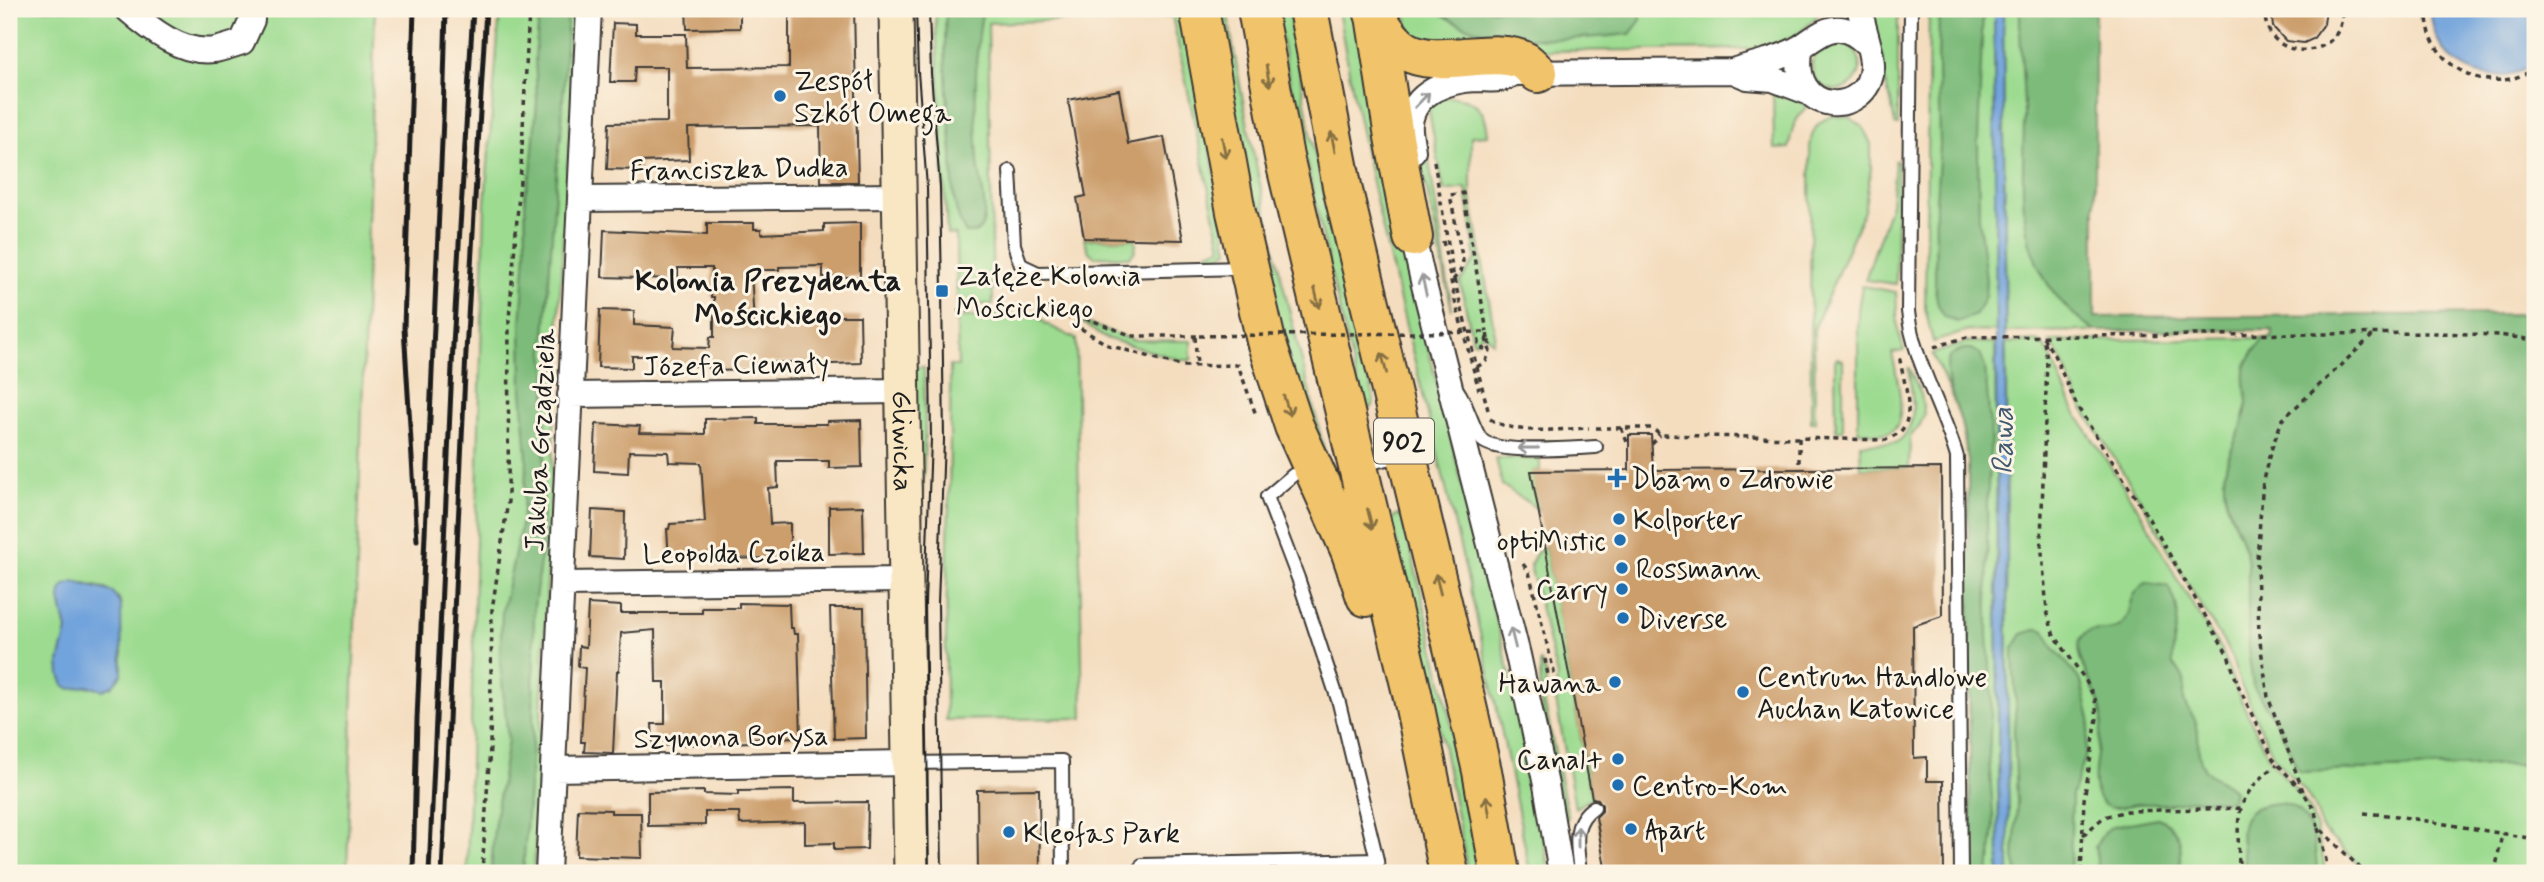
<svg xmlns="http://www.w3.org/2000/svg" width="2544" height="882" font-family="Mynerve,sans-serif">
  <rect width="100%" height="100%" fill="#fcf5e5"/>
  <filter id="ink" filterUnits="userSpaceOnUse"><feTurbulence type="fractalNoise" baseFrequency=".0143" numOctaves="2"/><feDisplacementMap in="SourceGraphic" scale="14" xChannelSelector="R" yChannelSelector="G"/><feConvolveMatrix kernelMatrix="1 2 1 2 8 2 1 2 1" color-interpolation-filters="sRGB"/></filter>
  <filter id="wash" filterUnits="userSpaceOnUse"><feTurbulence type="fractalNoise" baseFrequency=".00686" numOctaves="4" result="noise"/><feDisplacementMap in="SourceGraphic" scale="28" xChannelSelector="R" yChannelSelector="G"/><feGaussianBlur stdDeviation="1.57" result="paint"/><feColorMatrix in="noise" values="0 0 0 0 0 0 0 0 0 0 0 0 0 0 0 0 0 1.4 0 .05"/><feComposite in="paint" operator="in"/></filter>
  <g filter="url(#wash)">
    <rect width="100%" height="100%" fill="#f4ddbf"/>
    <path fill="#9cdb90" stroke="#5c7c56" stroke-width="2" fill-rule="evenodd" d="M9 9H375L347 873H9ZM75 582 104 588 119 598 121 606 120 645 123 654 112 686C89 695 76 676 59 662L67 630 60 600Z
      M500 9H577L560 293 534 873H467L485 203Z
      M935 9H1186L1228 251 1215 258H1206V253L1221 247 1172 16 988 23 993 304 957 306 956 235 947 234Z
      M1210 9H1227C1252 168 1292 324 1332 480L1291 394Z
      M1276 9H1288L1313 146 1374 399 1373 406 1369 409 1362 403C1330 272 1300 142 1276 9Z
      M1338 9H1362L1419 312 1524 730 1550 873H1530C1502 722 1467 572 1430 423 1396 285 1361 149 1338 9Z
      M1404 9H1822C1805 33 1785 44 1757 49L1428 52 1414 48Z
      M1868 9H1898V125H1895L1891 101 1884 80 1883 60Z
      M1929 9H1994L1996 332 1968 331 1933 342 1925 308Z
      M2003 9H2095V331L2006 332Z
      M1812 66a24 24 0 1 1 48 0a24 24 0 1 1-48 0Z
      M1773 87 1805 104 1806 107C1794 121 1791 130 1789 148L1774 149Z
      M1445 97C1473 96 1486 107 1488 135L1471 136V197L1495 334 1493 342 1485 334 1479 336 1476 342 1473 341 1460 282 1476 259 1466 188 1444 191 1428 106Z
      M1832 116 1848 117 1863 127 1871 144V169L1864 211 1814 329 1815 422H1811L1810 148C1811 132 1816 122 1832 116Z
      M1419 120 1427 148 1452 310 1422 166 1418 138Z
      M1898 160 1896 284 1865 280 1891 204 1895 161Z
      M1084 239H1136C1136 247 1136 253 1129 257L1094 256 1089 252Z
      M1862 286 1896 292 1898 329 1904 351 1892 353C1895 369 1912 428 1887 433 1879 435 1867 432 1858 431V310Z
      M1037 315 1046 324 1076 339 1083 718 946 720C944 602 952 485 950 366H958L957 317Z
      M1078 320 1133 340 1191 341V360H1181L1105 338Z
      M2264 338C2259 345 2252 352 2249 360 2243 375 2247 388 2247 403 2245 434 2223 452 2224 486 2225 513 2244 535 2248 562V647L2251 672 2301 772 2535 764V873H2367L2320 827 2317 811 2305 791 2274 757 2240 683 2230 653 2183 576 2148 512 2079 402 2060 357 2050 341Z
      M2037 341 2042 343 2050 355 2073 409 2144 518 2180 584 2223 653 2237 692 2270 760 2300 794 2311 811 2322 853 2325 873H2009L2006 343Z
      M1968 342 1995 343 1999 873H1971L1968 460 1961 422 1950 391 1932 354Z
      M1837 358 1843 360V430H1836L1835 360Z
      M914 367H924L925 432 919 575Z
      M1909 368 1921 394 1924 414 1920 425 1910 437 1909 468H1861L1860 444 1896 443C1921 426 1912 394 1908 369Z
      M1496 458 1540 459V471H1532L1539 510 1502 485Z
      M1398 515 1403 519C1432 636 1460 754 1480 873H1468L1441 734 1392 523V519Z
      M1545 546 1592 798 1575 808 1555 695 1557 676 1530 565 1536 554Z
      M1540 660 1546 675 1545 705 1568 817 1564 822 1541 706Z"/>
    <path fill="#7dbb7a" stroke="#4c6c4b" stroke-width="2" d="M540 9H568L561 137 557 164 544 352 547 376 542 548 534 606 533 731 523 873H491L494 828 508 740 500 661 502 612 522 521 527 459 522 390 521 325 526 251 525 193 531 172 537 101 535 56Z
      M946 9H989L982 14C974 57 975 116 978 160 979 176 989 211 982 225 981 229 978 231 975 233H966C951 210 953 181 952 154 948 106 943 57 946 9Z
      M1436 9H1641V20L1630 34C1578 40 1477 47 1436 9Z
      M1939 9H1983L1978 142 1979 217 1986 280 1985 296 1976 315 1957 322 1945 317 1938 305 1935 289 1936 200 1940 145 1938 70Z
      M2020 9H2095V317L2535 314V764L2301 772 2297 768 2282 732 2253 686 2248 647V562C2244 535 2226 513 2224 485 2223 453 2245 433 2247 403 2247 390 2242 377 2246 365 2250 355 2258 347 2264 338H2272L2273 330 2095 331C2085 323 2074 316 2066 307 2012 250 2024 186 2024 115 2024 80 2019 45 2020 9Z
      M1963 349H1972L1980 354 1985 367 1991 436 1987 504 1988 636 1992 697 1989 757 1994 827 1989 873H1971L1968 460C1966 447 1964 434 1961 422 1957 406 1941 373 1949 358 1952 353 1958 351 1963 349Z
      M2146 583 2168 586C2188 619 2170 632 2173 665 2195 684 2177 692 2187 708 2191 715 2196 717 2197 727 2200 739 2196 751 2202 764 2209 780 2224 779 2234 791L2232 800C2218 804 2204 798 2190 800 2185 801 2180 803 2174 804 2162 805 2149 803 2137 804 2127 805 2115 811 2106 806 2083 793 2102 740 2102 719 2103 696 2070 656 2080 639 2089 625 2108 634 2120 626 2135 615 2125 595 2146 583Z
      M2038 629 2045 631 2054 649 2063 658 2081 682 2090 719 2085 758 2072 795 2070 873H2018L2014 858 2017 802 2014 729 2016 705 2013 659V648L2022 634Z
      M2281 803C2314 808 2316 846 2317 873H2246C2241 834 2230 805 2281 803Z
      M2158 818C2184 830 2182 848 2180 873H2099L2095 847 2105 831 2113 826Z"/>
    <path fill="#71a3dc" stroke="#46607c" stroke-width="2" d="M1994 9H2003L2009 873H1999Z
      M2431 9H2535V63C2490 95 2430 64 2431 9Z
      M75 582 113 592 121 606 122 674 112 686 103 690 87 686 70 689 64 685 60 675 59 662 67 630 60 600 61 591 65 585Z"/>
    <g id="blocks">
      <path fill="#cc9e6c" d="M686 9H740V28L687 29Z
        M789 9H854L858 182H821L820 126 688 128 689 160 640 162V170L607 169 609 123 667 122V67H635L634 82H610L613 23 636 24V34H686L687 68 789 67Z
        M2271 9H2326L2324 24 2313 39 2304 43 2286 41 2273 27Z
        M1119 90 1128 144 1164 137 1183 240 1084 238 1077 198 1086 196 1068 100Z
        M707 223H754V229H761V234L824 231V224L860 223V277H823V266L779 267V270H751L754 325 826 323V316H860L861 363 801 365V362L756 363V370L709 371V365L665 367V356H632V368L598 367 600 310 634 311V325L675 327 673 347 709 348 710 337H714V297H711L712 268H678V279L602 277 604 230 707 235Z
        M758 418V424H827V421L861 420 862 467 829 468V461H777L778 487 768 488 770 524 790 523V558L669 559 667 529H669L670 524 705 522 701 463 669 462 668 452 629 451 628 473 594 471 596 424 640 426 639 433 705 434V419Z
        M1629 435H1651L1653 470 1941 468 1942 616 1913 626 1914 758 1927 757V781H1943L1944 873H1606L1596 817 1602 811V805L1598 799 1592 798 1531 471 1629 470Z
        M863 506 864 553 829 554V507Z
        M592 510 625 512 624 559 590 557Z
        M739 603 789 604 790 628H793L794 634H798L801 737 751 738V742L653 746 652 724H665V682H656L655 630 621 633 619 671H617L613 753 584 752 585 742H581L585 668 578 667 579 646 586 647 588 604 621 606V613H702V608H739Z
        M830 608H864L866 738 834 739Z
        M1039 789 1040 873H978L977 790Z
        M794 790V803L868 802 867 849 834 850V843L805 844V822L740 824 739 812H705V825L648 826V792L704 791V794L738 795V791Z
        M578 809 611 810V813H641L642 858 576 856Z"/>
    </g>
  </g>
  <g filter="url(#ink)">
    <use href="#blocks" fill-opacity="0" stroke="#3c3934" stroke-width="2"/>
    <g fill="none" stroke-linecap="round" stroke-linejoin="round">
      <defs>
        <path id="lane" d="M1911 9 1908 311C1912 358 1944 410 1957 457L1961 873
          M1010 171 1014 245 1021 265 1038 273 1244 268
          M1458 391C1467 403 1474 432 1482 440 1498 455 1573 448 1596 447
          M1361 465 1401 456
          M1293 475 1267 497 1298 578 1339 703 1377 860
          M909 763 1062 761 1063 873
          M1143 873 1142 865 1377 860 1378 873
          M1580 873C1578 848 1570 823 1594 807"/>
        <path id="street" d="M127 9C150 29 182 55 215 50 224 48 233 45 242 42L252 20V9
          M1860 9C1862 27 1873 52 1872 67 1869 119 1786 117 1801 47 1826 29 1839 19 1866 43
          M1733 71C1755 63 1780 60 1801 47
          M1413 151C1412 142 1409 132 1410 124 1413 91 1450 80 1477 79 1491 79 1502 82 1514 73L1733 71 1747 77 1773 79 1810 93
          M580 199 899 196
          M1414 222 1413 237 1424 285 1518 655 1546 785 1561 873
          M570 395 903 391
          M562 584 906 580
          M554 769 909 763
          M548 873 589 9"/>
        <g id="secondary">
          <path id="s1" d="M896 9 911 873"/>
        </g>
        <path id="primary" d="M1199 9 1236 212 1266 341 1294 426 1350 550 1366 597
          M1257 9 1284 157 1412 693 1449 873
          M1308 9 1343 191 1463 689 1482 771 1500 873
          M1374 9 1394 137 1413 237
          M1374 14C1384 28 1392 43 1406 51 1438 70 1495 44 1526 62 1530 65 1534 70 1538 73"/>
      </defs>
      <use href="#lane" stroke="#3c3934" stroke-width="16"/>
      <use href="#street" stroke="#3c3934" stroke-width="28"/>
      <use href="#secondary" stroke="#3c3934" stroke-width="37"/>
      <use href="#primary" stroke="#3c3934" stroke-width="42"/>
      <path stroke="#3c3934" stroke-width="3.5" stroke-dasharray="5 5" stroke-linecap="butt" d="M2265 9C2261 64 2346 64 2342 9
        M2427 9C2424 66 2490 100 2535 68
        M2343 14 2371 13
        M1434 161 1454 279 1488 410
        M1443 241 1455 301 1479 390
        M1453 280 1461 270 1463 261 1450 195 1463 193 1487 332
        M1059 308 1080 328 1108 345 1182 366 1238 365 1256 415
        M957 311 1059 308 1133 336H1199
        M1195 337 1197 366
        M2043 337 2054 355 2077 406 2146 514 2228 655 2238 685 2273 759 2304 793 2315 811 2318 827 2365 873
        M2044 342 2047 359 2041 541 2047 611 2053 633 2086 681 2095 699 2097 718 2084 800 2081 873
        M1934 347 1967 337 2437 333 2498 335 2535 340
        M1477 367 1486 361 1490 351 1486 339 1479 341V347L1484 349 1490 344 1488 339
        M1490 419C1518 436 1557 429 1589 428
        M1596 428H1652L1660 435 1886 440C1890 437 1898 435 1901 431 1916 414 1903 380 1900 360L1904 359
        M1621 428 1628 444
        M1799 438V469
        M1652 444 1660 435
        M1523 564 1529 572 1554 672 1551 695
        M1545 659 1548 675
        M2303 791 2268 697 2259 635 2257 560 2263 480 2270 453 2282 420 2374 334
        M2364 813 2397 816 2535 839
        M2318 828 2326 860 2327 873
        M2083 835 2104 817 2127 811 2241 808
        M482 873 490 747 492 610 508 501 509 320 521 168 529 9
        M2239 873C2239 819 2229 801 2277 765
        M2495 873 2502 833"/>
      <use href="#lane" stroke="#fff" stroke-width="12"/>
      <use href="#street" stroke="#fff" stroke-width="24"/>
      <use href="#secondary" stroke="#f9e7c3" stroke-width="33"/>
      <use href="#primary" stroke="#f1c36a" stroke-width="38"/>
      <path stroke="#1c1c1c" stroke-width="2" d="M916 9 918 72 927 187 930 360 931 439 925 603 929 873
        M929 9 931 73 940 187 942 291 944 440 938 603 942 873"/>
      <path stroke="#1c1c1c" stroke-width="5" d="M414 9 404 328 417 540
        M413 873 417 719 443 118 446 9
        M429 873 453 345 473 9
        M442 873 466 352 486 9"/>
      <path stroke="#3c3934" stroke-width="3.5" stroke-dasharray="5 5" stroke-linecap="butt" d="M1199 336 1487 332 1488 339"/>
    </g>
    <defs><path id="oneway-shaft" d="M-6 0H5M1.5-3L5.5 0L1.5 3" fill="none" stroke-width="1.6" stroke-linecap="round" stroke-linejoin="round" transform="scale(1.75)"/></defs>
    <g stroke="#867043">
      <use href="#oneway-shaft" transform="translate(1268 76) rotate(80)"/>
      <use href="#oneway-shaft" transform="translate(1333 142) rotate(-101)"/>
      <use href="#oneway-shaft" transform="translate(1224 148) rotate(79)"/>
      <use href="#oneway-shaft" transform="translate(1317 298) rotate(76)"/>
      <use href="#oneway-shaft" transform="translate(1384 363) rotate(-104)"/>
      <use href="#oneway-shaft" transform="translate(1287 406) rotate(72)"/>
      <use href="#oneway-shaft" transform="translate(1370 519) rotate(76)"/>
      <use href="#oneway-shaft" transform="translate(1438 584) rotate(-104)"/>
      <use href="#oneway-shaft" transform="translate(1488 806) rotate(-100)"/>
    </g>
    <g stroke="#999">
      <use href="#oneway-shaft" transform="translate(1422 100) rotate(-46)"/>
      <use href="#oneway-shaft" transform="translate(1424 285) rotate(-103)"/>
      <use href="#oneway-shaft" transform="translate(1528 448) rotate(180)"/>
      <use href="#oneway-shaft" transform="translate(1513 638) rotate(-104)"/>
      <use href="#oneway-shaft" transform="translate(1578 837) rotate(-90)"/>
    </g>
  </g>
  <g fill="#1f6fb2" stroke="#fcf5e5" stroke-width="2.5">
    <circle cx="780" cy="96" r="7"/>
    <rect x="935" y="284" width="14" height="14" rx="3.5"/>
    <path d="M1613.5 467.5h7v7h7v7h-7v7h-7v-7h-7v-7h7z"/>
    <circle cx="1619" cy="519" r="7"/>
    <circle cx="1620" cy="540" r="7"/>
    <circle cx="1622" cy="568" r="7"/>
    <circle cx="1622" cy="589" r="7"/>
    <circle cx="1623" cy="618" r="7"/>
    <circle cx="1615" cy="682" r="7"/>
    <circle cx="1743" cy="692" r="7"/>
    <circle cx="1618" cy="759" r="7"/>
    <circle cx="1618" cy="785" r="7"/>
    <circle cx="1631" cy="829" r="7"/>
    <circle cx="1009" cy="832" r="7"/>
  </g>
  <g text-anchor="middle" stroke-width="6" stroke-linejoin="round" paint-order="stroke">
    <rect fill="#fcf5e5" stroke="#5f5d58" stroke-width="2" x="1374" y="418.5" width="60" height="45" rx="5"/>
    <g font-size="26" font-weight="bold" fill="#1c1c1c">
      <text x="1404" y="450">902</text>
    </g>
    <g font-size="28" fill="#1c1c1c" stroke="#fcf5e5" text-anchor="start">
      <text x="794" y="90">Zespół<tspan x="794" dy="32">Szkół Omega</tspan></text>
      <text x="956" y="285">Załęże Kolonia<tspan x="956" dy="32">Mościckiego</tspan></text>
      <text x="1631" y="488">Dbam o Zdrowie</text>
      <text x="1633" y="529">Kolporter</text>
      <text x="1606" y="550" text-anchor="end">optiMistic</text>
      <text x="1636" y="578">Rossmann</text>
      <text x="1608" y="599" text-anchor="end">Carry</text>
      <text x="1637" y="628">Diverse</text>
      <text x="1757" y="686">Centrum Handlowe<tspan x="1757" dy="32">Auchan Katowice</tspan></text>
      <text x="1601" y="692" text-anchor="end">Hawana</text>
      <text x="1604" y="769" text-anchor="end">Canal+</text>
      <text x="1632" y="795">Centro-Kom</text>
      <text x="1645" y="839">Apart</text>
      <text x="1023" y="842">Kleofas Park</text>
    </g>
    <g font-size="28" fill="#1c1c1c" stroke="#fcf5e5">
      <text transform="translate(739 168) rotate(-1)" y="10">Franciszka Dudka</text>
      <text transform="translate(736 364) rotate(-1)" y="10">Józefa Ciemały</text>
      <text transform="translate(539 440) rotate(-87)" y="10">Jakuba Grządziela</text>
      <text dy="10" stroke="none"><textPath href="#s1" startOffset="432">Gliwicka</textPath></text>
      <text transform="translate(734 552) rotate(-1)" y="10">Leopolda Czoika</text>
      <text transform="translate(731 736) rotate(-1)" y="10">Szymona Borysa</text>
    </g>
    <g font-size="30" font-weight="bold" fill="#1c1c1c" stroke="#fcf5e5">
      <text x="768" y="290">Kolonia Prezydenta<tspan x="768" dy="34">Mościckiego</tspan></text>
    </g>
    <g font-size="30" font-style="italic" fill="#425972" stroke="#fcf5e5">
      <text transform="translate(2002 441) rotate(-90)" y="10">Rawa</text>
    </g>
  </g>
  <rect width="2544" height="882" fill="none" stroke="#fcf5e5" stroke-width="35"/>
</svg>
